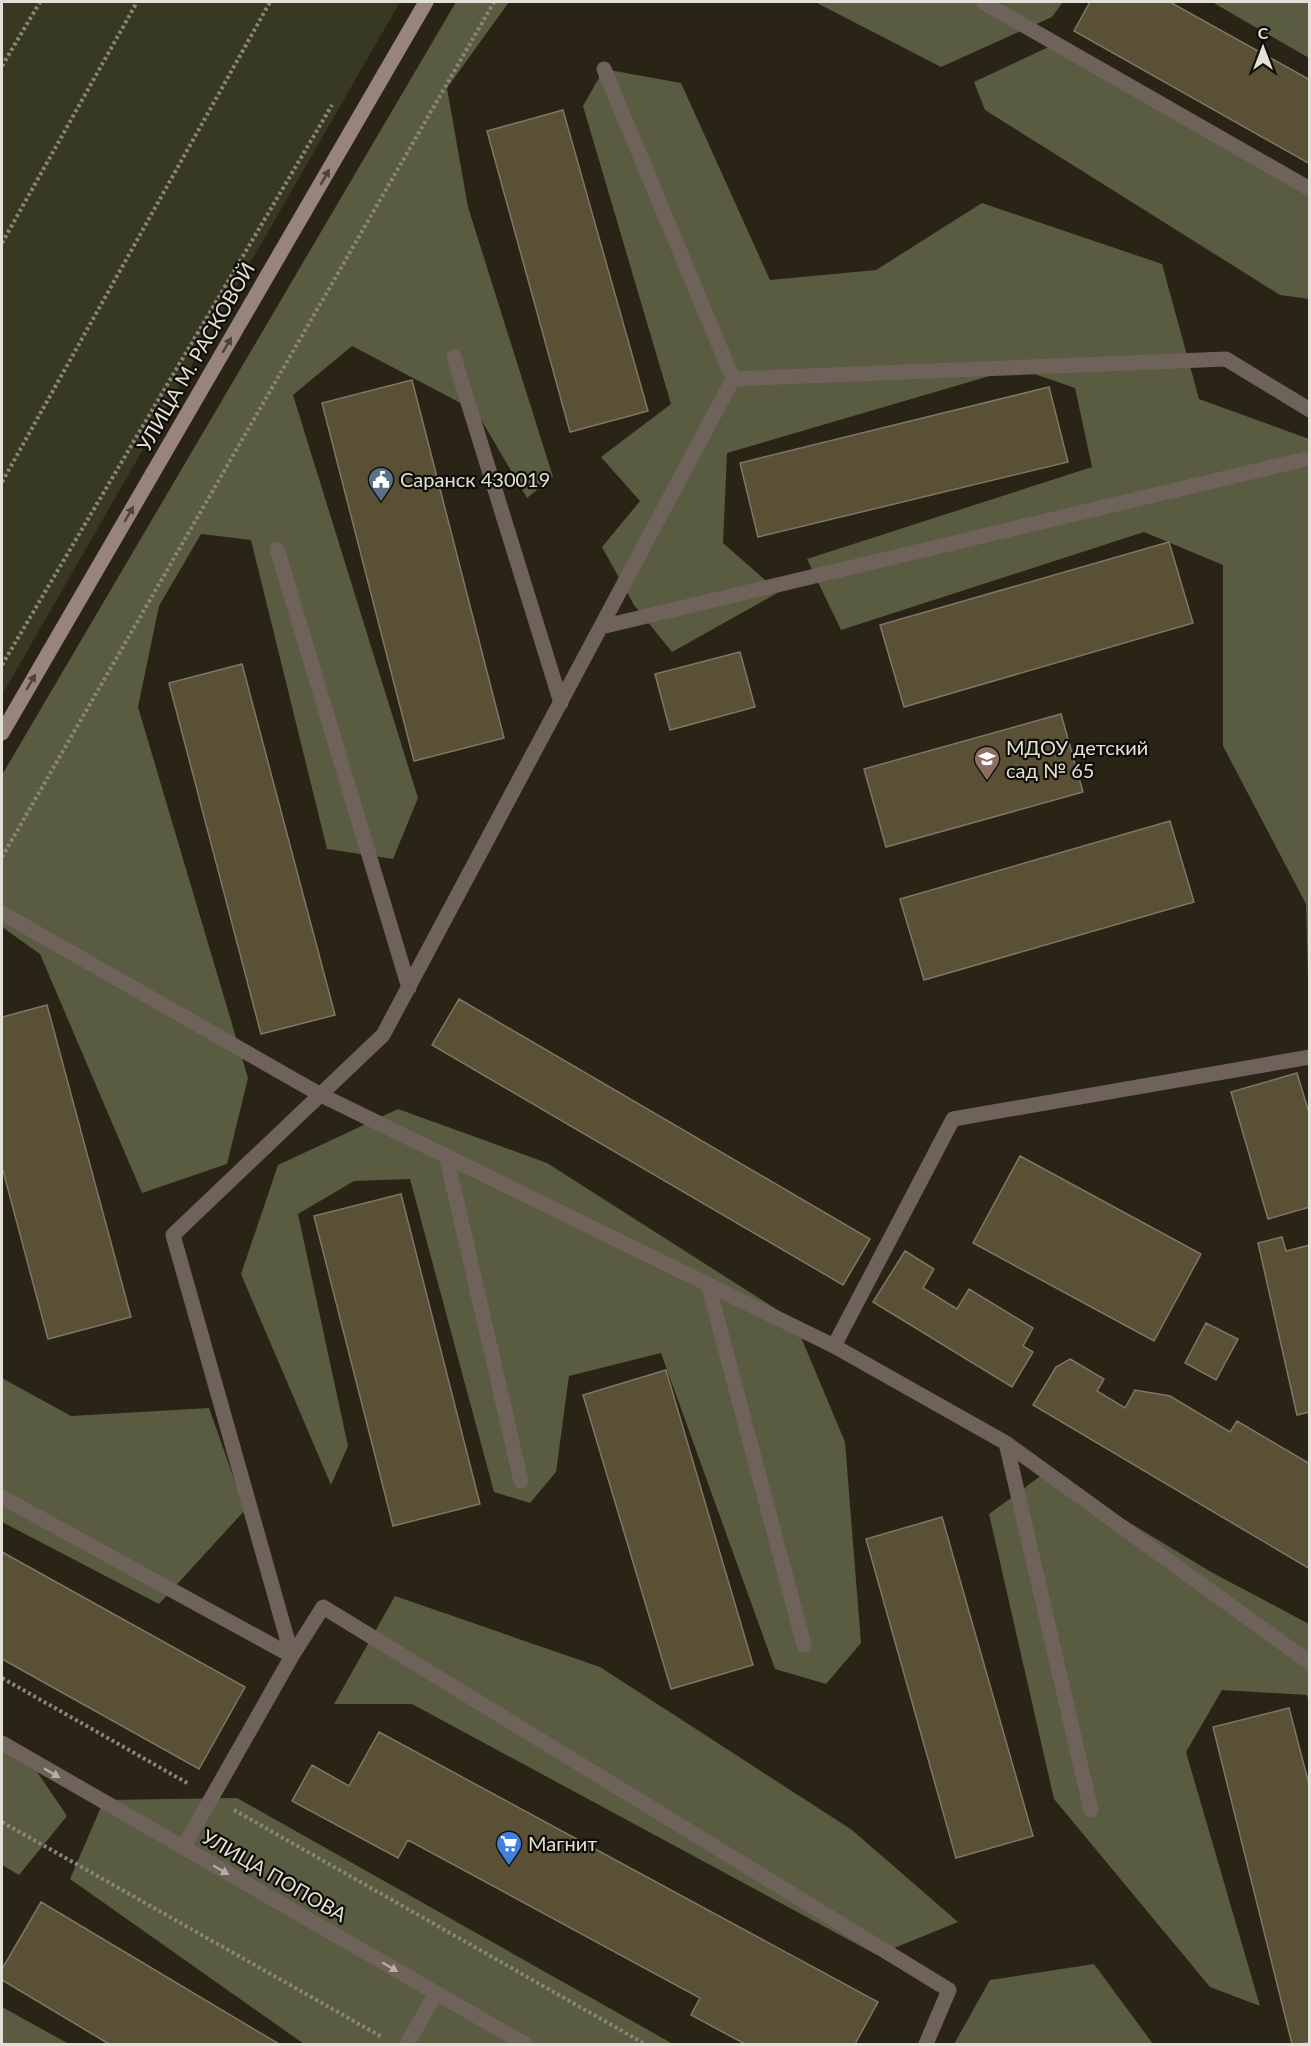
<svg xmlns="http://www.w3.org/2000/svg" width="1311" height="2046" font-family="Lato,sans-serif">
  <rect width="100%" height="100%" fill="#292416"/>
  <path fill="#373923" d="M2 2H400L2 695Z"/>
  <path fill="#595c40" d="M456 2H509L447 88 468 207 553 477 527 498 476 411 352 346 293 395 418 798 393 859 327 849 251 540 201 534 159 606 138 707 248 1078 227 1164 142 1193 40 954 2 927V775Z
    M815 2H985L995 6 1005 2H1063L1052 17 941 67Z
    M1212 2H1309V58Z
    M1057 43 1309 186V299L1280 295 985 110 974 82Z
    M604 69 681 83 770 280 876 270 982 203 1162 264 1199 399 1309 439V1014L1306 904 1223 746V565L1144 532 841 630 807 559 1092 467 1075 388 1017 368 727 453 723 543 779 592 672 652 634 605 602 547 640 501 601 457 671 404 583 106Z
    M398 1109 547 1163 834 1346 798 1330 845 1442 861 1643 826 1684 775 1669 661 1353 569 1376 556 1472 530 1503 494 1492 410 1179 354 1181 298 1214 348 1446 331 1485 241 1274 278 1165Z
    M2 1378 71 1416 209 1408 245 1510 159 1604 2 1522Z
    M1046 1472 1211 1572 1309 1624V1702L1307 1695 1222 1690 1186 1752 1260 2006 1210 1987 1054 1799 989 1514Z
    M395 1596 600 1667 852 1830 958 1922 877 1955 412 1704H334Z
    M2 1740 25 1754 67 1816 19 1875 2 1865Z
    M237 1798 673 2044H304L70 1879 104 1800Z
    M1094 1964 1153 2044H954L990 1980Z
    M2 2007 69 2044H2Z"/>
  <path fill="#595035" stroke="#7d7766" stroke-width="1.5" d="M1090 2H1170L1310 80V164L1074 31Z
    M563 110 648 411 570 432 487 131Z
    M412 380 504 738 414 761 322 403Z
    M1049 387 1068 462 758 537 740 463Z
    M1169 542 1193 623 904 707 880 625Z
    M740 652 755 707 670 730 655 674Z
    M242 664 335 1015 261 1034 169 683Z
    M1061 714 1083 792 886 847 864 769Z
    M1170 821 1194 902 924 980 900 899Z
    M459 999 870 1239 843 1285 432 1045Z
    M47 1005 131 1317 48 1339 2 1167V1017Z
    M1297 1073 1310 1116V1207L1268 1219 1231 1092Z
    M1020 1156 1201 1254 1154 1341 973 1243Z
    M401 1194 480 1504 393 1526 314 1216Z
    M1282 1237 1286 1251 1310 1245V1412L1297 1415 1258 1243Z
    M905 1251 934 1269 923 1288 957 1309 969 1289 1033 1328 1023 1346 1033 1352 1012 1387 873 1302Z
    M1206 1323 1238 1339 1216 1380 1185 1363Z
    M1070 1359 1104 1379 1097 1391 1125 1408 1135 1390 1170 1396 1230 1432 1237 1421 1310 1464V1569L1033 1405 1056 1367Z
    M666 1370 753 1665 671 1689 583 1395Z
    M942 1517 1033 1836 956 1858 866 1539Z
    M2 1552 245 1687 199 1769 2 1659Z
    M1289 1708 1310 1788V2042L1299 2044H1292L1213 1727Z
    M379 1732 878 2002 855 2044H745L691 2015 700 1998 408 1840 398 1858 292 1801 312 1765 349 1786Z
    M41 1902 279 2044H109L2 1980V1969Z"/>
  <g fill="none" stroke-linecap="round" stroke-linejoin="round">
    <path stroke="#898579" stroke-width="4" stroke-dasharray="3 3" stroke-linecap="butt" d="M2 66 40 2
      M2 243 137 2
      M2 482 270 2
      M2 665 332 105
      M2 857 494 2
      M2 1678 189 1784
      M234 1810 645 2044
      M2 1822 382 2037"/>
    <path stroke="#6e625b" stroke-width="15" d="M983 2 1310 189
      M604 69 733 379 1226 359 1310 410
      M454 357 561 703
      M277 549 409 988
      M601 627 1310 458
      M2 913 321 1095 834 1346 953 1119 1310 1057
      M446 1155 521 1481
      M708 1284 804 1645
      M834 1346 1006 1443 1310 1663
      M1006 1443 1091 1810
      M2 1497 292 1656 323 1607 949 1990 926 2044
      M183 1848 292 1656 173 1235 383 1035 733 379
      M407 2044 436 1993"/>
    <path stroke="#6e625b" stroke-width="15" d="M2 1743 525 2044"/>
    <path stroke="#98847a" stroke-width="15" d="M2 733 426 2"/>
  </g>
  <defs><path id="oneway-solid" d="M-6-.8H1V-3.2L6.5 0L1 3.2V.8H-6Z" transform="scale(1.5)"/></defs>
  <g fill="#4d433b">
    <use href="#oneway-solid" transform="translate(325 177) rotate(-60)"/>
    <use href="#oneway-solid" transform="translate(227 345) rotate(-60)"/>
    <use href="#oneway-solid" transform="translate(129 514) rotate(-60)"/>
    <use href="#oneway-solid" transform="translate(31 682) rotate(-60)"/>
  </g>
  <g fill="#b4aea5">
    <use href="#oneway-solid" transform="translate(52 1773) rotate(30)"/>
    <use href="#oneway-solid" transform="translate(221 1870) rotate(30)"/>
    <use href="#oneway-solid" transform="translate(390 1967) rotate(30)"/>
  </g>
  <defs>
    <symbol id="civic-pin" viewBox="-11 -11 22 30"><path d="M0 17L-7.5 6A9.5 9.5 0 1 1 7.5 6Z" fill="#5c6f8a" stroke="#100e08"/><path d="M-.6-6.5H3V-4.5H.6V-3L4-1V1h2V6H-6V1h2V-1L-.6-3ZM-1.2 2.5V6h2.4V2.5Z" fill="#fff"/></symbol>
    <symbol id="school-pin" viewBox="-11 -11 22 30"><path d="M0 17L-7.5 6A9.5 9.5 0 1 1 7.5 6Z" fill="#8d6e63" stroke="#100e08"/><path d="M0-5L7-2L0 1L-7-2ZM-4 1L0 2.5L4 1V4Q0 6-4 4Z" fill="#fff"/></symbol>
    <symbol id="supermarket-pin" viewBox="-11 -11 22 30"><path d="M0 17L-7.5 6A9.5 9.5 0 1 1 7.5 6Z" fill="#3f7fe0" stroke="#100e08"/><path d="M-6-5.5h2.5l.6 2H6L4.5 2H-2.5L-4.4-4H-6ZM-1.5 3.2a1.3 1.3 0 1 0 .1 0ZM3 3.2a1.3 1.3 0 1 0 .1 0Z" fill="#fff"/></symbol>
  </defs>
  <g fill-rule="evenodd">
    <use href="#civic-pin" x="366" y="465" width="30" height="40"/>
    <use href="#school-pin" x="972" y="744" width="30" height="40"/>
    <use href="#supermarket-pin" x="494" y="1829" width="30" height="40"/>
  </g>
  <g text-anchor="middle" stroke-width="4.5" stroke-linejoin="round" paint-order="stroke">
    <g font-size="20" fill="#e3e0d7" stroke="#100e08">
      <text transform="translate(196 357) rotate(-60)" y="7">УЛИЦА М. РАСКОВОЙ</text>
      <text transform="translate(274 1876) rotate(30)" y="7">УЛИЦА ПОПОВА</text>
    </g>
    <g font-size="20" fill="#e3e0d7" stroke="#100e08" text-anchor="start">
      <text x="400" y="487">Саранск 430019</text>
      <text x="1006" y="755">МДОУ детский<tspan x="1006" dy="23">сад № 65</tspan></text>
      <text x="528" y="1851">Магнит</text>
    </g>
  </g>
  <rect width="1311" height="2046" fill="none" stroke="#e3e0d7" stroke-width="6"/>
  <g transform="translate(1263 48)" stroke="#100e08" stroke-width="4.5" paint-order="stroke">
  <path d="M0-4.5L10 22L0 15L-10 22Z" fill="#e3e0d7"/>
  <text y="-9" font-size="16" font-weight="bold" text-anchor="middle" fill="#e3e0d7">С</text>
  </g>
</svg>
